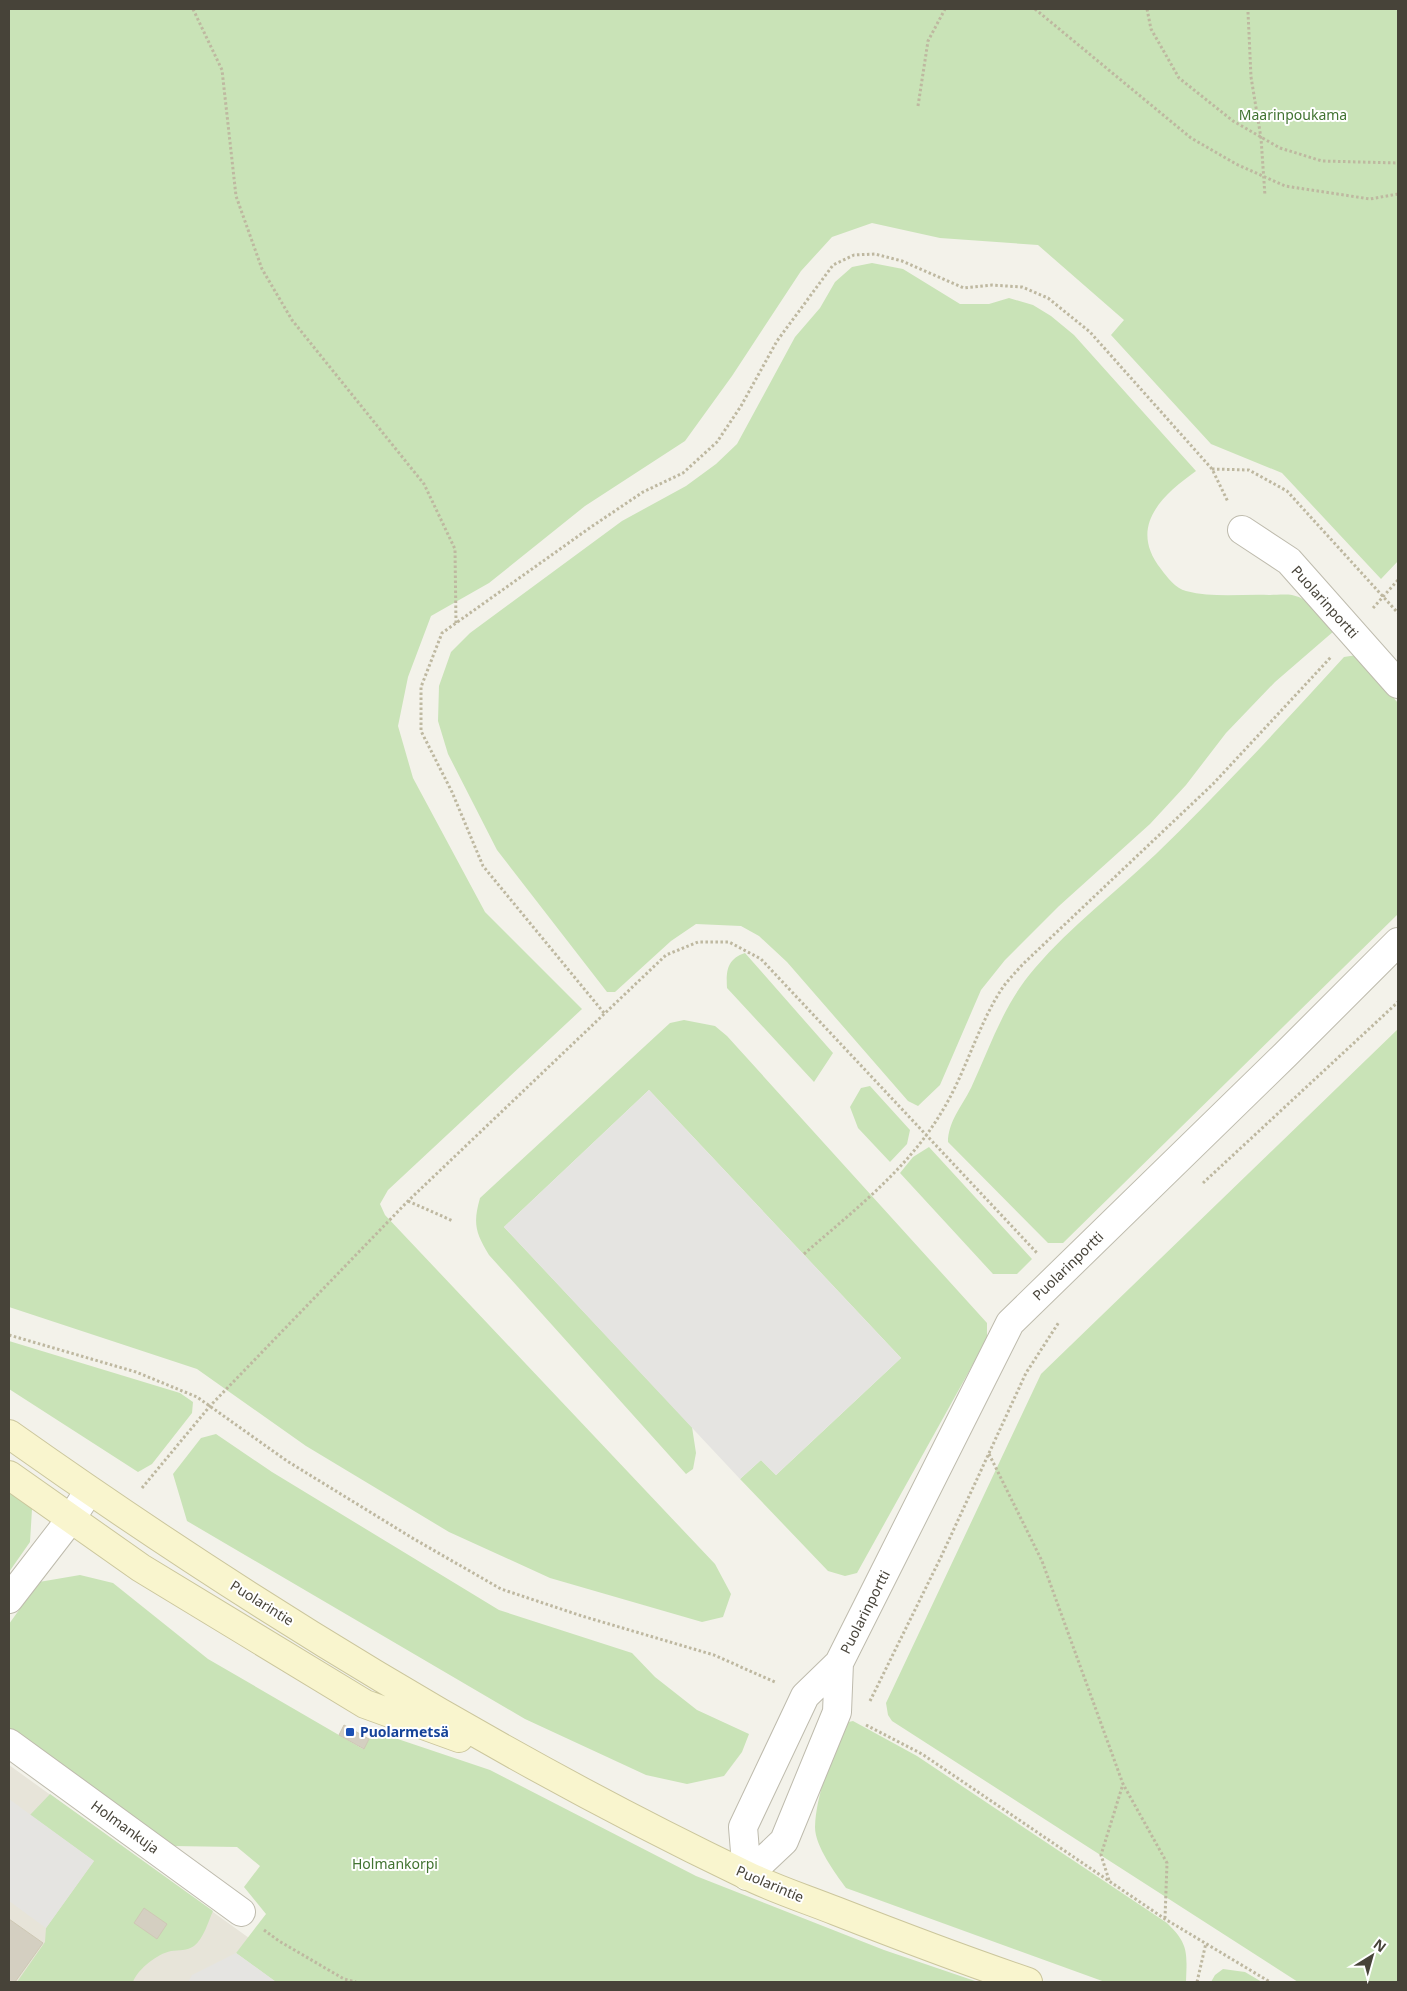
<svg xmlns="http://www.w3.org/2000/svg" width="1407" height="1991" font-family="'Noto Sans',sans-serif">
  <rect width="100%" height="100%" fill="#f3f2ea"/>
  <path fill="#e7e4d9" d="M9 1765 249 1938 236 1953 276 1982H9Z"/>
  <path fill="#c9e3b7" d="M9 9H1398V561L1381 579 1282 473 1211 444 1111 335 1124 320 1038 245 940 238 872 223 832 237 801 271 732 376 685 441 585 506 489 583 431 616 408 677 398 726 413 778 485 912 582 1009 388 1190 380 1204 385 1215 715 1564 731 1594 723 1617 702 1622 550 1578 449 1532 306 1446 197 1369 9 1307Z
    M872 263 903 269 960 304H989L1009 298 1033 305 1051 316 1074 335 1196 471C1161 496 1128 527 1161 569 1167 577 1176 589 1186 591 1213 598 1241 594 1269 595 1276 595 1285 594 1292 595 1311 599 1322 617 1334 631L1275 682 1226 733 1186 785 1150 824 1059 906 1005 960 981 990 940 1085 918 1106 908 1101 787 962 759 936 741 926 696 924 671 941 615 992H607L497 850 448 754 438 721 439 686 451 652 470 633 622 521 686 486 716 464 737 444 795 337 820 308 835 282 852 267Z
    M1357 655 1398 703V914L1063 1243H1048L948 1142C948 1122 962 1106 971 1088 990 1047 1004 1003 1035 968 1071 926 1116 892 1156 854 1221 791 1283 724 1344 657Z
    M745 953 833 1053 814 1082 727 988C726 971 727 959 745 953Z
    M684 1020 715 1026 727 1036 987 1323V1339L857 1573 845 1576 828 1571 740 1479 761 1460 776 1475 901 1358 649 1090 504 1227 692 1427 696 1453 693 1469 686 1474 489 1255C475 1232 473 1223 480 1198L670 1023Z
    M1398 1029V1982H1298L892 1721 888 1715 886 1703 1041 1374Z
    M870 1086 910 1130 907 1144 890 1162 858 1128 850 1107 861 1088Z
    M929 1147 1032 1259 1017 1274H993L900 1173 913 1157Z
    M9 1341 180 1393 193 1402 192 1413 152 1464 138 1472 9 1389Z
    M216 1434 272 1472 499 1610 632 1653 655 1677 697 1710 749 1734 742 1752 724 1776 687 1784 646 1775 525 1719 187 1521 173 1474 201 1438Z
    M9 1489 32 1509 30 1542 9 1572Z
    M80 1575 113 1583 208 1659 363 1749 374 1731 490 1770 696 1876 884 1950 978 1982H276L236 1953 266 1914 244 1887 260 1866 237 1847 172 1846 9 1729V1624L39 1582Z
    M853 1721 917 1756 1167 1923C1189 1944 1187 1953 1186 1982H1105L846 1888C835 1873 815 1846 815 1827 816 1793 833 1754 844 1723Z
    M50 1794 213 1911C208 1922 204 1938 194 1946 187 1951 179 1950 171 1951 157 1954 138 1969 133 1982H17L45 1942 46 1928 94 1861 30 1815Z
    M1223 1969 1245 1972 1262 1982H1211L1215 1975Z"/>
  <path fill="#e5e4e1" d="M649 1090 901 1358 776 1475 761 1460 740 1479 504 1227Z
    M9 1799 94 1861 46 1928 9 1901Z
    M236 1953 276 1982H188L192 1975Z"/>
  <path fill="#d4cfc1" stroke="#cec8b4" d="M344 1725 369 1739 364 1749 339 1735Z
    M144 1908 167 1924 157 1939 134 1923Z
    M9 1919 43 1943 15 1982H9Z"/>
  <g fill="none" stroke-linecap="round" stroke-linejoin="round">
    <defs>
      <path id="minor" d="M1242 530 1289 561 1398 684
        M9 1599 70 1520 89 1491
        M9 1743 241 1912
        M747 1876 743 1827 805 1696 839 1663 1010 1323 1286 1054 1398 942
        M747 1876 784 1841 837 1712 839 1663"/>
      <path id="secondary" d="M9 1434C242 1599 486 1750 744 1874 774 1889 806 1899 836 1911 900 1936 963 1960 1028 1982
        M9 1475 141 1568 365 1704 459 1738"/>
    </defs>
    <use href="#minor" stroke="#bebbad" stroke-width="30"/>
    <use href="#secondary" stroke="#cbc69c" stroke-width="30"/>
    <path stroke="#beb8a0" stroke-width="3" stroke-dasharray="2.5 2.5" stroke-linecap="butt" d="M193 9 222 70 236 196 262 269 292 320 424 484 455 549 456 624
      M1035 9 1191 138 1236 164 1285 186 1370 199 1398 194
      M1147 9 1151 29 1179 78 1233 121 1280 148 1322 161 1398 163
      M1248 12 1251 77 1261 138 1265 196
      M918 106 928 41 945 9
      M1212 469 1249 470 1287 491 1398 613
      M1373 608 1398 580
      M604 1013 483 866 452 792 421 731V687L442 633 591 527 643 492 683 473 717 442 741 406 777 341 833 265 854 255 875 254 902 261 964 288 992 285 1022 287 1048 298 1090 332 1212 469 1228 502
      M1203 1183 1398 1002
      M408 1201 453 1221
      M804 1254C853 1211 907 1170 941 1113 966 1073 977 1026 1003 987 1009 979 1016 972 1023 964L1213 784 1331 657
      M9 1335 136 1372 197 1397 287 1461 414 1539 501 1589 582 1616 714 1655 777 1683
      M989 1454 1042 1561 1123 1784 1167 1863 1165 1918
      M142 1488 210 1406 408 1201 666 955 698 942H729L761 959 1037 1253
      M870 1701 941 1557 1026 1373 1059 1322
      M866 1725 922 1754 1165 1919 1270 1982
      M1109 1880 1101 1855 1123 1784
      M264 1930 279 1941 344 1979 356 1982
      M1197 1982 1206 1943"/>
    <use href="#minor" stroke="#fff" stroke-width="28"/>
    <use href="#secondary" stroke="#f9f5ce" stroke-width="28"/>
  </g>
  <rect fill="#1a4fb4" stroke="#fff" stroke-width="2" x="345" y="1727" width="10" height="10" rx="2.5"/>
  <g text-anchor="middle" stroke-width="4" stroke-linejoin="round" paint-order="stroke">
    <g font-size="14" fill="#417331" stroke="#fff">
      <text x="1293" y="120">Maarinpoukama</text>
      <text x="395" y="1869">Holmankorpi</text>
    </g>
    <g font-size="14" fill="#474339" stroke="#fff">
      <text transform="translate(1325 602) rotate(48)" y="5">Puolarinportti</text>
      <text transform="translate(1068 1266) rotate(-44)" y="5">Puolarinportti</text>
      <text transform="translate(262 1603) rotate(32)" y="5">Puolarintie</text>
      <text transform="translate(865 1612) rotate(-63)" y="5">Puolarinportti</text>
      <text transform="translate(125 1827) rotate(36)" y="5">Holmankuja</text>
      <text transform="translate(770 1884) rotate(23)" y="5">Puolarintie</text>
    </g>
    <g font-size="14" font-weight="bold" fill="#164399" stroke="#fff" text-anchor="start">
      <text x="360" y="1737">Puolarmetsä</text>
    </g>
  </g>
  <rect width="1407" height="1991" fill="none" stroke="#474339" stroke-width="20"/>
  <g transform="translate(1372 1956) rotate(37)" stroke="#ffffff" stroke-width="4" paint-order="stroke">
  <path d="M0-4L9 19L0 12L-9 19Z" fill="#474339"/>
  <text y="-8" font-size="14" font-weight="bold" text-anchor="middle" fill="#474339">N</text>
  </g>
</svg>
